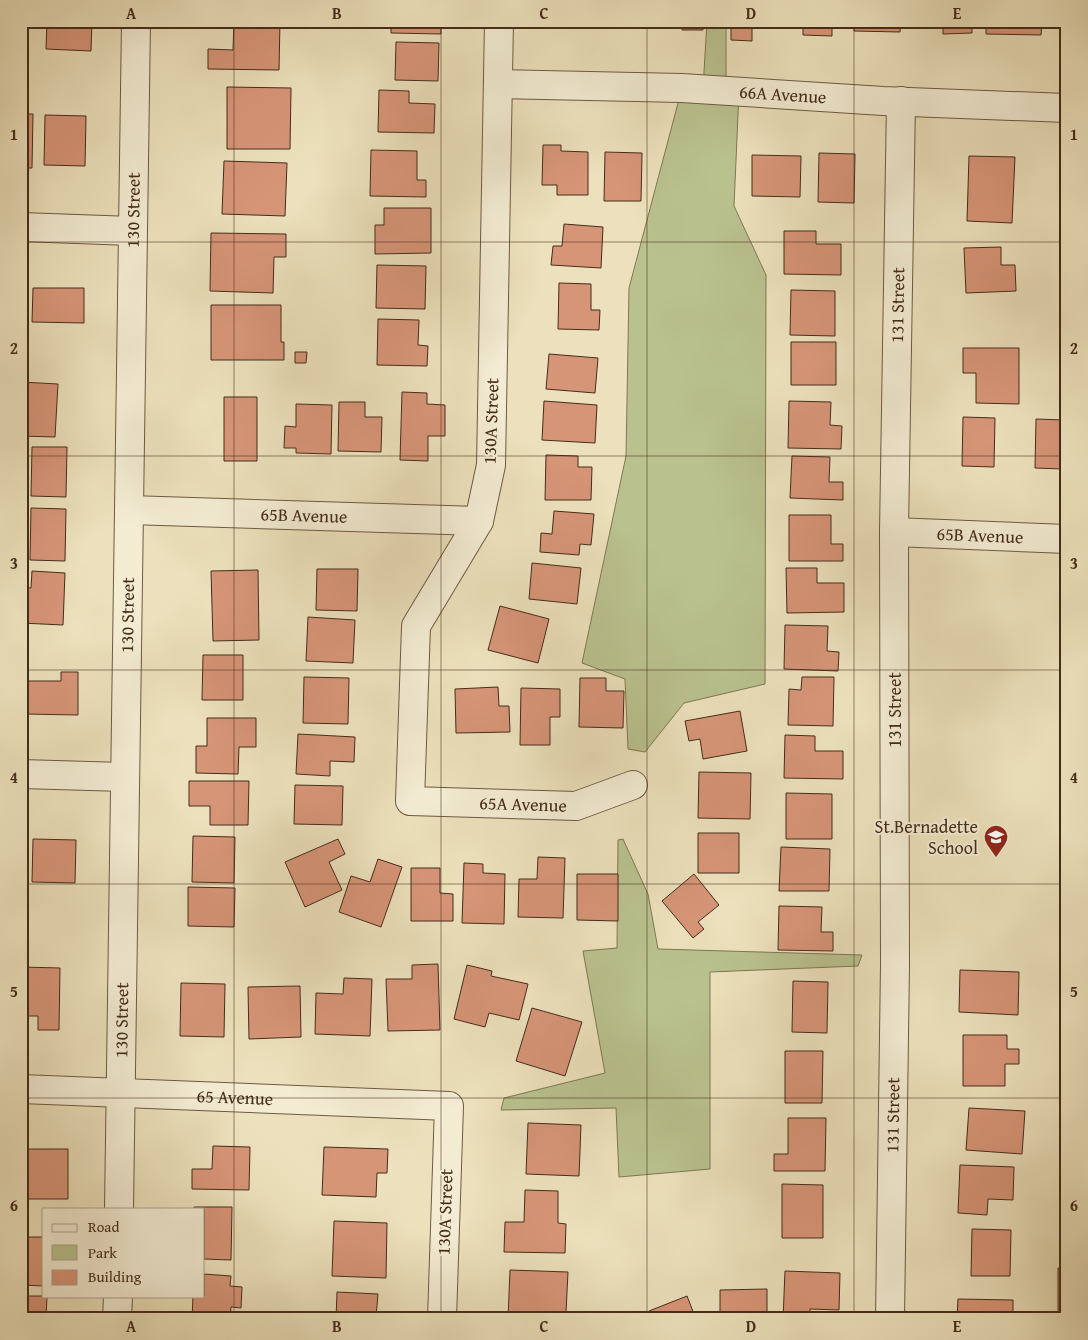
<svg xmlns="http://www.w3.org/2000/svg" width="1088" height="1340" font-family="'Gentium Book Plus',serif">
  <rect width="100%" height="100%" fill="#ece1bc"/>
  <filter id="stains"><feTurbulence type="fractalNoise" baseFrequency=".004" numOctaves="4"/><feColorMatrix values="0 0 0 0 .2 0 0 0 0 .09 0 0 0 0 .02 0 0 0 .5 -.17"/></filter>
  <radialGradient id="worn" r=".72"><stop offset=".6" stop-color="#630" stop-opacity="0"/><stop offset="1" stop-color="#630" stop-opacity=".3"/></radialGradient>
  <path fill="#b9c28f" stroke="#7f7754" d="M707 21H726V90L739 92 734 206 766 275 765 684 684 703 645 752 628 749 625 679 582 663 626 456 629 288 682 88 703 89Z
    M623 839 648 894 658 949 862 955 858 966 710 972V1169L619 1177 616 1108 501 1110 504 1098 605 1073 583 951 617 948 618 840Z"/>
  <path fill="#d79578" stroke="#452c1a" d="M21 21H38V25H25V37H21Z
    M47 21H92L91 51 46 49Z
    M234 21H280L279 70 208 69V49L233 50Z
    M391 21H441V34L391 33Z
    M606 21H642V26L606 25Z
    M682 21H703V30H682Z
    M731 21H780V25L752 24V41L731 40Z
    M803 21H832V36L803 35Z
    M854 21H901L900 32 854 31Z
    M943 21H972V33L943 34Z
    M986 21H1042L1041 35 986 34Z
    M1062 21H1067V40H1061Z
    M396 42 439 43 438 81 395 80Z
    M227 87 291 88 290 149H227Z
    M379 90 409 91V103L435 104 434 133 378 132Z
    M21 114H33L32 168H21Z
    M45 115 86 116 85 166 44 165Z
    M543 145H561V151L588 152V195H557V185H542Z
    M371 150 417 151V180H426V197L370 196Z
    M605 152 642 153 641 201H604Z
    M819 153 855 154 854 203 818 202Z
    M752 155 801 156 800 197 752 196Z
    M969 156 1015 157 1012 223 967 221Z
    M224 161 287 163 285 216 222 214Z
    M384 208H431V253L375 254V225H384Z
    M564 224 603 227 601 268 551 265 553 246H562Z
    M784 231H816V244H841V275L784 274Z
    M211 233 286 234V257H274L273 293 210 291Z
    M1001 247V265H1015L1016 291 966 293 964 248Z
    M377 265 426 266 425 309 376 308Z
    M559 283 591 284V310H600L599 330 558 329Z
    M33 288H84V323L32 322Z
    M791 290 835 291V336L790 335Z
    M211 305H281V342H284V360H211Z
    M378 319 419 320 418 345 428 346 427 366 377 365Z
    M791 342H836V385H791Z
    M963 348H1019V404L976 403V373H963Z
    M295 352H307L306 363H295Z
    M549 354 598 358 595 393 546 389Z
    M21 382 58 384 55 437 21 436Z
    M402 392 427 393V404L445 405V436H428V461L400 460Z
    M224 397H257V461H224Z
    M544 401 597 405 595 443 542 440Z
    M789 401 831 402 830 425 842 426 841 449 788 448Z
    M339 402H365V417H382L381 452 338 451Z
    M296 404 332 405 331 454 296 453V448H284L285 426 296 427Z
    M963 417 995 418 994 467 962 466Z
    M1036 419 1064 420 1063 469 1035 468Z
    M32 447H67L66 497 31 496Z
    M546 455 578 456V467H592L591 500H545Z
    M792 456 830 457 829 482H843V500L790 498Z
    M31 508 66 509 65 561 30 560Z
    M554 511 594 514 591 545 580 544 579 555 540 552 541 533 552 534Z
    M789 515H831V544H843V561H789Z
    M532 563 581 568 577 604 529 599Z
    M786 568H817V583H844V612L787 613Z
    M317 569H358L357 611 316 610Z
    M258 570 259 640 213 641 211 571Z
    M32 571 65 573 63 625 21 623V587L31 588Z
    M500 606 549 619 538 663 488 650Z
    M308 617 355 620 353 663 306 661Z
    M785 625 828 626 827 651 839 652 838 671 784 669Z
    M203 655H243V700H202Z
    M61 672H78V715L25 714V681H61Z
    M304 677 349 678 348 724 303 723Z
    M802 677H834L833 726 788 725 789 689 801 690Z
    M580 678H606V691H624L623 728 579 727Z
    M498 687 499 706H509L510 732 456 733 455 689Z
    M521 688 560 689V717H550V745H520Z
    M740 711 747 751 703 759 700 739 689 741 685 721Z
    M207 718H256V747H239L238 774 196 773V746H207Z
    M298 734 355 737 354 762 330 761V776L296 774Z
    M785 735 815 736V751H843V779L784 778Z
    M699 772 751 773 750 819 698 818Z
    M189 781H249L248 825H210V806H189Z
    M295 785 343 786 342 825 294 824Z
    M786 793 832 794V839H786Z
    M698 833H739V873H698Z
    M193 836 235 837 234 883 192 882Z
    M33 839 76 840 75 883 32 882Z
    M338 839 345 854 329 862 342 890 305 907 285 862Z
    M781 847 830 849 829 891H779Z
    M538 857 565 858 563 918 518 917 519 879H537Z
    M378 859 402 867 381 927 339 912 351 876 370 882Z
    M464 863 483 864V873L505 874 504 924 462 923Z
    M411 868H440V893L453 894V921H411Z
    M577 874H618V921L577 920Z
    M694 874 719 905 698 922 704 929 693 938 662 901Z
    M188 887 235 888 234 927 188 926Z
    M779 906 822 907 821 932H833V951L778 950Z
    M438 964 440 1030 388 1031 386 979H412V965Z
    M467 965 492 971 491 976 528 984 519 1020 489 1013 485 1027 454 1019Z
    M21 967 60 968 59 1030H38V1016H21Z
    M960 970 1019 972 1018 1015 959 1012Z
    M344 978 372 979 370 1036 315 1034 316 993 343 994Z
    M793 981 828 982 827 1033 792 1032Z
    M181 983 225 984 224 1037 180 1036Z
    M300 986 301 1037 249 1039 248 987Z
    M532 1008 582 1022 565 1076 516 1061Z
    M963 1035H1007V1049H1019V1064H1005V1086H963Z
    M785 1051H823L822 1103H785Z
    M969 1108 1025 1111 1022 1154 966 1150Z
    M788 1118H826L825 1171H774V1154H788Z
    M528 1123 581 1125 579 1176 526 1174Z
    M213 1146 250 1147 249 1190 192 1189V1169H212Z
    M324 1147 388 1149 387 1173H377L376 1197 322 1195Z
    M21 1149H68V1199H21Z
    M960 1165 1014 1167 1013 1200 988 1199 987 1215 958 1213Z
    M782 1184 823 1185V1238H782Z
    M525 1190 558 1191V1223L566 1224 565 1253 504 1252 505 1222H524Z
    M194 1207H232L231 1260 204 1259V1209H194Z
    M334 1221 387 1223 386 1278 332 1276Z
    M972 1229 1011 1230 1010 1276H971Z
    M21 1237H44V1286L21 1285Z
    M1058 1268H1067V1314H1058Z
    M510 1270 568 1272 566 1313 550 1312 549 1319H508Z
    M785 1271 840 1273 839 1310 810 1309V1319H783Z
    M204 1274 231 1276 230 1286 242 1287 241 1308 231 1307 230 1319H192L193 1296H204Z
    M767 1289V1319H720V1290Z
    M337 1292 378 1294 376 1317 386 1319H336Z
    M21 1296H47L46 1319H21Z
    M687 1296 696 1319H652L649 1311Z
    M958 1299 1013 1300V1319H957Z"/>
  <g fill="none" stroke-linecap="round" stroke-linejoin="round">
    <defs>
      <g id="minor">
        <path id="s1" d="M499 21 491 465 479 521 416 626 410 801 576 806 633 785"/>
        <path id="s2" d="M498 84 682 88 883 101 1067 108"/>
        <path d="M21 227 132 231"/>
        <path id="s3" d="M129 510 479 521"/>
        <path id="s4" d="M894 532 1067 539"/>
        <path d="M21 774 124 777"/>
        <path id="s5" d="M21 1089 449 1106 442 1319"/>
        <path id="s6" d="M890 1319 895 965 894 532 901 101"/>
      </g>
      <g id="tertiary">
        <path id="s7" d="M119 1209 136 21"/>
        <path d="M117 1319 118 1296"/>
      </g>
    </defs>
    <use href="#minor" stroke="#6f5942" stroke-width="30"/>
    <use href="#tertiary" stroke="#6f5942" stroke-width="30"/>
    <use href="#minor" stroke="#f3ecd3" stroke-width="28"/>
    <use href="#tertiary" stroke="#f3ecd3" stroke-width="28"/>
  </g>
  <path fill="none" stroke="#452c1a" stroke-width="1" stroke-opacity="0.55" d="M234 21V1319M441 21V1319M647 21V1319M854 21V1319M21 242H1067M21 456H1067M21 670H1067M21 884H1067M21 1098H1067"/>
  <defs>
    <symbol id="school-pin" viewBox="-11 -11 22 30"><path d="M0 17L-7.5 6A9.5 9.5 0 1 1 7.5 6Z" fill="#8f2418" stroke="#f3ecd3"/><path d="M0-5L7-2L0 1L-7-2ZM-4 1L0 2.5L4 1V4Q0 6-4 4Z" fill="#fff"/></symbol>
  </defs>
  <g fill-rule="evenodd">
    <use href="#school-pin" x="982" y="823" width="28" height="38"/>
  </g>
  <g text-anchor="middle" stroke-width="4" stroke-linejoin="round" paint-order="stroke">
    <g font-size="18" fill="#452c1a" stroke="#f3ecd3">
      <text dy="6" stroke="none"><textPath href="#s2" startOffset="285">66A Avenue</textPath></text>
      <text dy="6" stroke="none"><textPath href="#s7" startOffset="999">130 Street</textPath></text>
      <text dy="6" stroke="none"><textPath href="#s6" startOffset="1014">131 Street</textPath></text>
      <text transform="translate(491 421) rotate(-88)" y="6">130A Street</text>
      <text dy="6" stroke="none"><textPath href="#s3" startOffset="175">65B Avenue</textPath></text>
      <text dy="6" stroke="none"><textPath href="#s4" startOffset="86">65B Avenue</textPath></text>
      <text dy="6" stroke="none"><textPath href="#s7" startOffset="594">130 Street</textPath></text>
      <text transform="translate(895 710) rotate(-90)" y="6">131 Street</text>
      <text dy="6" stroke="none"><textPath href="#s1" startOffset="912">65A Avenue</textPath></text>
      <text dy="6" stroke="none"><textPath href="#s7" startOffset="189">130 Street</textPath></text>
      <text dy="6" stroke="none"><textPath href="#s5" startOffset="214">65 Avenue</textPath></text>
      <text dy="6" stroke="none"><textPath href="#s6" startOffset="204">131 Street</textPath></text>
      <text transform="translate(445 1212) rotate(-88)" y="6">130A Street</text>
    </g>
    <g font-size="18" fill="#452c1a" stroke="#f3ecd3" text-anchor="end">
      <text x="978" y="833">St.Bernadette<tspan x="978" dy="21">School</tspan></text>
    </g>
  </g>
  <rect width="1088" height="1340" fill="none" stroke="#ece1bc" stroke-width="55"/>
  <rect x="42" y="1208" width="162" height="90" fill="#f3ecd3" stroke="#ad9f89"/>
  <rect x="52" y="1224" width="25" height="8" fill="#f3ecd3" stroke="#ad9f89"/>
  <text x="88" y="1232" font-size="15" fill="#452c1a">Road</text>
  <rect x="52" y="1245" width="25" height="15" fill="#b9c28f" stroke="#ad9f89"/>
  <text x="88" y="1258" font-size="15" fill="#452c1a">Park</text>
  <rect x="52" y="1270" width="25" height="15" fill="#d79578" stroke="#ad9f89"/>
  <text x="88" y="1282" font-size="15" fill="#452c1a">Building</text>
  <rect x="28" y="28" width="1032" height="1284" fill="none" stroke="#452c1a" stroke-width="2"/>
  <g font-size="16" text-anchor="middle" font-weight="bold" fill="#452c1a">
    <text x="131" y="19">A</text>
    <text x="337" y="19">B</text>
    <text x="544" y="19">C</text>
    <text x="751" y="19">D</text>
    <text x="957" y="19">E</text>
    <text x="14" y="140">1</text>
    <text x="1074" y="140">1</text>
    <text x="14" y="354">2</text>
    <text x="1074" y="354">2</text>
    <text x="14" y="569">3</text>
    <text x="1074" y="569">3</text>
    <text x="14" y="783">4</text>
    <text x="1074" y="783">4</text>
    <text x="14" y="997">5</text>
    <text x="1074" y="997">5</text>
    <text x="14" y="1211">6</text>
    <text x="1074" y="1211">6</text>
    <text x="131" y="1332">A</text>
    <text x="337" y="1332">B</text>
    <text x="544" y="1332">C</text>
    <text x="751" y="1332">D</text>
    <text x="957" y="1332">E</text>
  </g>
  <rect width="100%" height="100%" filter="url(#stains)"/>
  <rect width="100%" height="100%" fill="url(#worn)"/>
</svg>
